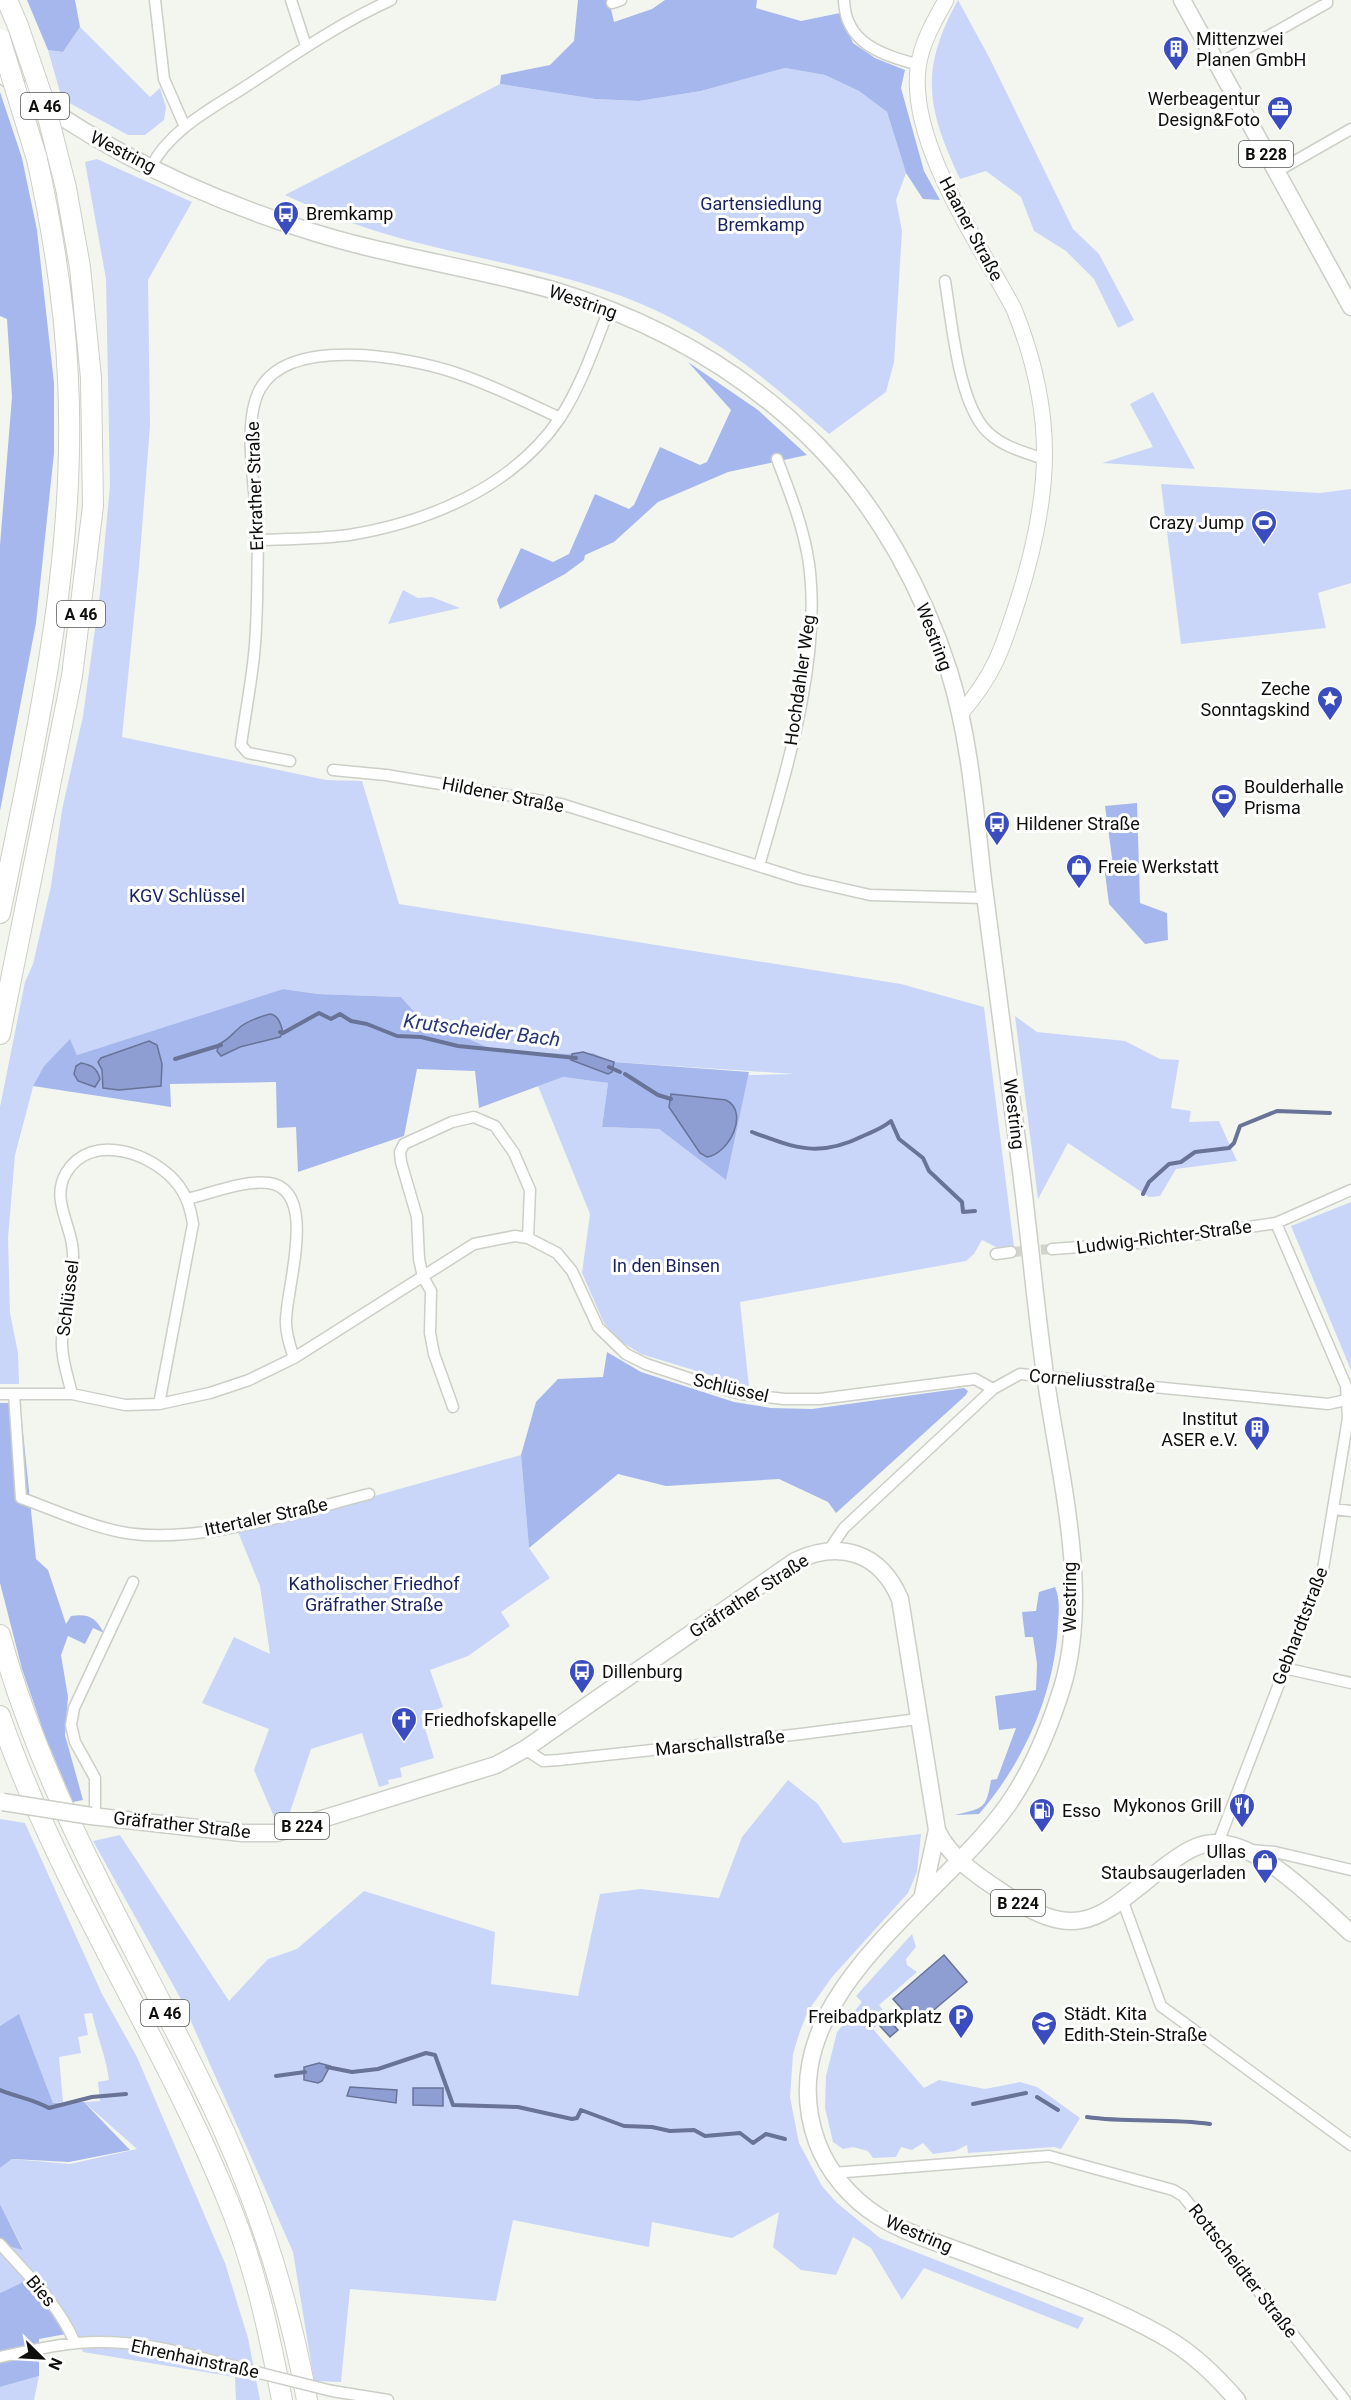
<svg xmlns="http://www.w3.org/2000/svg" width="1351" height="2400" font-family="Roboto,sans-serif">
  <rect width="100%" height="100%" fill="#f3f6ee"/>
  <path fill="#cad6f9" d="M958 0 990 59 1073 229 1099 254 1134 320 1118 328 1094 279 1066 251 1034 231 1021 197 986 171 960 179C927 108 919 71 958 0Z
    M80 27 150 97 160 88 166 107 164 120 145 135H128L62 99 48 50 63 52Z
    M785 68 825 75 859 91 887 112 906 173 896 200 902 231 894 362 886 392 829 434C775 386 722 341 655 310 568 270 470 260 379 232 346 222 316 209 285 195L500 84 595 99 639 101 701 91Z
    M97 159 192 202 148 280 150 426 139 567 122 737 326 780 362 781 399 904 901 984 984 1007 1014 1247 998 1248 982 1240 974 1254 966 1261 740 1302 749 1387 641 1354 619 1340 604 1323 582 1273 590 1214 538 1086 563 1077 608 1083 602 1127 659 1129 725 1179 748 1075 794 1074 614 1062 593 1053 572 1054 494 1050 420 1018 401 997 318 994 283 989 77 1055 70 1040 44 1066 33 1087 15 1155 8 1238 10 1313 18 1353 19 1384H0V1107L25 982 33 964 51 886 62 810 83 716 100 593 110 485 106 279 85 162Z
    M1153 392 1195 469 1102 463 1153 447 1130 404Z
    M1161 484 1320 493 1351 489V583L1318 593 1326 628 1181 644Z
    M403 590 418 598 432 597 460 608 388 624Z
    M1015 1016 1037 1032 1125 1041 1160 1059 1179 1060 1171 1108 1191 1111 1189 1122 1219 1121 1237 1161 1176 1169 1160 1196 1149 1197 1068 1143 1038 1199Z
    M1351 1202V1370L1291 1226Z
    M521 1455 529 1548 550 1578 501 1612 510 1626 468 1656 430 1670 443 1707 421 1715 434 1758 400 1768 402 1777 388 1780 389 1784 379 1787 362 1733 311 1749 290 1812 275 1819 254 1770 269 1729 202 1703 234 1637 270 1654 260 1586 238 1532 260 1528Z
    M788 1780 818 1804 843 1843 921 1834 917 1872 908 1893 832 1977 808 2011 800 2031 793 2054 790 2097 799 2143 822 2186 837 2203 880 2238 1084 2318 1078 2329 924 2268 902 2300 871 2248 853 2237 836 2275 801 2270 773 2247 779 2212 732 2238 652 2222 649 2247 513 2220 496 2301 350 2289 341 2382 314 2381 293 2252 182 2001 93 1841 120 1835 229 2001 268 1959 297 1949 364 1891 495 1932 491 1984 578 1996 600 1894 641 1889 719 1898 742 1837Z
    M0 1819 25 1823 102 1994 137 2057 225 2263 248 2338 260 2400H236L235 2377 83 2352 66 2314 33 2277 0 2293V2245L23 2249 0 2204V2168L12 2159 70 2164 137 2149 84 2102 100 2101 98 2082 109 2080C106 2057 97 2036 92 2013L84 2014 88 2035 78 2037 81 2053 59 2057 63 2102 53 2103 19 2015 0 2026Z
    M912 1934 916 1947 906 1959 907 1965 917 1972 879 2005 887 2015 873 2029 924 2088 939 2080 985 2089 1020 2082 1037 2087 1080 2118 1061 2149 1054 2147 968 2153 967 2145 955 2151 933 2154 923 2143 912 2150 901 2147 896 2157 873 2158 868 2151 853 2147 843 2149 833 2142 825 2108 826 2076 837 2032 862 2002 856 1996Z
    M39 2376 34 2400H0V2387Z"/>
  <path fill="#a6b7ed" d="M27 0H75L80 27 63 52 48 50Z
    M578 0H609L614 22 652 9 665 0H757L756 8 801 21 840 13 853 43 875 58 905 70 901 88 924 171 940 200 923 199 906 173 887 112 859 91 825 75 785 68 701 91 639 101 595 99 500 84 501 75 550 65 574 41Z
    M0 92 22 158 37 230 54 383V453L36 623 0 811V545L12 397 7 319 0 316Z
    M688 362 758 410 807 455 728 472 658 502 614 542 585 555 584 560 565 574 500 609 497 600 521 548 553 562 569 554 595 494 629 509 634 505 660 447 700 465 707 462 731 410Z
    M1137 803 1140 903 1167 913 1168 940 1145 944 1109 904 1105 873 1113 865 1105 806Z
    M283 989 318 994 401 997 420 1018 494 1050 572 1054 593 1053 614 1062 749 1072 726 1180 659 1129 602 1127 608 1083 563 1077 479 1108 475 1071 417 1069 404 1136 298 1172 296 1127 277 1128 276 1082 170 1084 171 1107 33 1086 44 1066 70 1039 77 1055Z
    M607 1352 641 1372 734 1402 771 1408 812 1409 964 1388 968 1391 966 1395 836 1513 828 1502 779 1479 666 1486 618 1474 529 1548 521 1455 536 1402 558 1379 603 1377Z
    M0 1403H20L36 1559 48 1570 66 1624 71 1616C89 1613 96 1618 104 1633L93 1628 85 1644 68 1636 61 1655 68 1697 65 1735 83 1800 73 1802 45 1736 22 1669 0 1583Z
    M1055 1587C1060 1599 1059 1610 1058 1624 1055 1693 1024 1762 979 1814L955 1815C983 1808 986 1810 991 1780L997 1779 1016 1728 999 1730 995 1696 1036 1690 1037 1664 1033 1637H1025L1022 1612 1036 1611 1039 1592Z
    M19 2014 53 2103 84 2102 130 2150 69 2162 12 2159 0 2168V2026Z
    M0 2204 23 2250 3 2245 0 2240Z
    M27 2280 50 2305 66 2334 39 2339V2376L0 2387V2293Z"/>
  <path fill="#8e9ed3" stroke="#687397" stroke-width="1.5" d="M270 1014C279 1015 281 1025 283 1033L280 1037 240 1047 221 1056 217 1051 219 1044C228 1040 231 1035 238 1029 246 1021 259 1017 270 1014Z
    M149 1041 157 1045 162 1064 161 1086 119 1090 103 1088 102 1070 98 1062 101 1058Z
    M583 1052 614 1062 612 1072 608 1074 571 1060 572 1054Z
    M81 1063C92 1065 97 1068 100 1079L95 1087 78 1081 74 1074 76 1066Z
    M671 1094 726 1100C750 1112 729 1154 707 1157L700 1153 669 1107Z
    M944 1955 967 1982 916 2025 893 1999Z
    M888 2019 898 2030 890 2037 880 2026Z
    M319 2063 330 2066 322 2081 318 2083 304 2080V2067Z
    M350 2087 397 2090 396 2103 347 2096Z
    M413 2088H443V2106L413 2105Z"/>
  <g fill="none" stroke-linecap="round" stroke-linejoin="round">
    <path stroke="#687397" stroke-width="4" d="M280 1032 283 1033 319 1013 331 1019 340 1014 351 1021 367 1024 397 1036 421 1037 458 1046 576 1058
      M175 1059 221 1045
      M609 1067 620 1072
      M625 1074 658 1095 671 1099
      M752 1132C795 1148 819 1158 863 1136 874 1131 881 1129 891 1121L899 1139 923 1158 929 1171 962 1202 963 1212 975 1211
      M1143 1194 1149 1182 1169 1164 1181 1162 1195 1152 1229 1148 1234 1143 1240 1126 1277 1111 1330 1113
      M327 2067 352 2072 378 2069 426 2053 435 2055 453 2105 518 2107 572 2119 577 2118 581 2110 624 2126 652 2127 670 2131 694 2130 705 2136 740 2133 753 2143 766 2134 785 2139
      M276 2076 305 2072
      M0 2090C17 2097 33 2099 49 2108L92 2097 126 2094
      M1037 2097 1058 2110
      M973 2104 1026 2093
      M1087 2117C1127 2123 1169 2118 1210 2124"/>
    <path stroke="#d1d3cc" stroke-width="10" stroke-dasharray="10 5" stroke-linecap="butt" d="M1011 1252 1052 1249"/>
    <defs>
      <path id="street" d="M155 0 164 79 185 127
        M291 0 306 46
        M844 0C845 44 883 55 919 65
        M612 3 621 0
        M1217 65 1327 3V0
        M151 167C170 129 213 108 248 85 295 54 340 23 391 0
        M1276 172 1351 129
        M945 281C952 321 958 409 991 435 1006 448 1028 453 1046 460
        M258 540C288 539 319 539 349 535 429 522 513 487 560 418 581 386 595 345 609 309
        M290 761 248 753 241 745C245 715 251 685 254 655 258 618 257 579 258 542 258 500 240 426 260 389 290 335 408 357 456 373 492 385 526 402 560 418
        M333 770 386 775 561 804 800 879 870 895 985 898
        M759 866C785 774 822 662 809 564 804 528 790 493 777 459
        M187 1199C212 1193 243 1180 269 1183 320 1190 285 1291 286 1322 286 1335 290 1346 294 1358
        M1052 1249 1138 1243 1276 1223 1351 1190
        M996 1254 1011 1252
        M0 1394H72L125 1405 159 1404 210 1393 249 1380 294 1358 474 1244 515 1236 528 1238 557 1253 572 1271 598 1327 626 1354 646 1364 715 1387 742 1394 784 1399H820L975 1379 993 1389
        M14 1394 21 1498C52 1509 89 1526 121 1532 194 1546 298 1512 369 1494
        M72 1394C68 1377 61 1358 62 1340 64 1308 77 1276 72 1244 68 1220 52 1197 66 1173 91 1130 156 1154 179 1186 188 1198 191 1210 193 1224L159 1404
        M453 1407 434 1354 430 1333 431 1291 423 1277 419 1259 417 1217 401 1162 400 1152 404 1144 452 1122 474 1117 495 1126 514 1153 530 1190 528 1238
        M1334 1509 1351 1511
        M829 1550 844 1528 993 1389 1020 1374 1328 1404 1351 1399
        M1284 1668 1351 1683
        M525 1749 543 1761 559 1760 801 1734 918 1719
        M95 1816V1778L75 1742 71 1725 74 1708 133 1582
        M1218 1843 1323 1569 1348 1418 1346 1386 1276 1223
        M1250 1850 1275 1852 1351 1870
        M1122 1899 1161 2006 1351 2145
        M833 2173 1049 2156 1173 2190 1183 2196 1345 2400
        M0 2244C28 2275 59 2305 75 2343
        M0 2357C34 2350 69 2341 104 2342 153 2342 201 2358 248 2370
        M332 2391 388 2400"/>
      <path id="secondary" d="M946 0C934 21 921 44 918 68 909 144 979 243 1014 309 1056 413 1052 493 1018 600 1003 647 995 674 961 713"/>
      <path id="primary" d="M1182 0 1351 307
        M0 73C90 144 194 194 303 229 385 256 473 267 556 291 657 322 746 372 819 447 879 509 923 590 949 671 970 739 975 810 983 880 995 977 1009 1074 1021 1171 1030 1241 1036 1312 1046 1381 1060 1478 1091 1593 1062 1688 1049 1729 1032 1771 1007 1806 937 1904 766 2000 817 2142 828 2172 851 2199 878 2216 905 2233 938 2243 968 2254 1033 2279 1103 2302 1163 2336 1193 2353 1215 2375 1237 2400
        M91 1816 242 1833H277L496 1765 525 1749 795 1561C840 1540 880 1552 900 1599L937 1830C948 1856 979 1877 1002 1892 1082 1947 1100 1916 1168 1864 1182 1854 1198 1842 1217 1843 1264 1845 1317 1903 1351 1933
        M923 1894 937 1830"/>
      <path id="highway" d="M7 0 18 26
        M0 913C36 737 77 560 68 379 65 304 53 232 37 159
        M0 1034 72 676 93 506 91 378 80 267 66 188
        M0 1635C48 1812 149 1966 224 2131 263 2218 290 2307 307 2400
        M0 1716C60 1890 167 2044 234 2216 257 2275 270 2338 282 2400"/>
    </defs>
    <use href="#street" stroke="#cbcfc7" stroke-width="13"/>
    <use href="#secondary" stroke="#cbcfc7" stroke-width="17"/>
    <use href="#primary" stroke="#cbcfc7" stroke-width="19"/>
    <use href="#highway" stroke="#cbcfc7" stroke-width="22"/>
    <use href="#street" stroke="#fff" stroke-width="10"/>
    <use href="#secondary" stroke="#fff" stroke-width="15"/>
    <use href="#primary" stroke="#fff" stroke-width="16"/>
    <use href="#highway" stroke="#fff" stroke-width="20"/>
    <defs>
      <path id="street-bridge" d="M248 2370 332 2391"/>
      <path id="primary-bridge" d="M3 1802 91 1816"/>
      <path id="highway-bridge" d="M18 26 45 105 66 188
        M0 39 37 159"/>
    </defs>
    <use href="#street-bridge" stroke="#cbcfc7" stroke-width="13" stroke-linecap="butt"/>
    <use href="#primary-bridge" stroke="#cbcfc7" stroke-width="19" stroke-linecap="butt"/>
    <use href="#highway-bridge" stroke="#cbcfc7" stroke-width="22" stroke-linecap="butt"/>
    <use href="#street-bridge" stroke="#fff" stroke-width="10"/>
    <use href="#primary-bridge" stroke="#fff" stroke-width="16"/>
    <use href="#highway-bridge" stroke="#fff" stroke-width="20"/>
  </g>
  <defs>
    <symbol id="building-pin" viewBox="-11 -11 22 30"><path d="M0 17L-7.5 6A9.5 9.5 0 1 1 7.5 6Z" fill="#3a4cbe" stroke="#fff"/><path d="M-4-6H4V6H1V3H-1V6H-4ZM-2.5-4.3h1.7v1.8h-1.7ZM.8-4.3h1.7v1.8H.8ZM-2.5-1h1.7V.8h-1.7ZM.8-1h1.7V.8H.8Z" fill="#fff"/></symbol>
    <symbol id="office-pin" viewBox="-11 -11 22 30"><path d="M0 17L-7.5 6A9.5 9.5 0 1 1 7.5 6Z" fill="#3a4cbe" stroke="#fff"/><path d="M-6-3h4V-5.5h4V-3h4V5H-6ZM-1-4.5V-3h2v-1.5ZM-6 0V1H6V0Z" fill="#fff"/></symbol>
    <symbol id="bus-pin" viewBox="-11 -11 22 30"><path d="M0 17L-7.5 6A9.5 9.5 0 1 1 7.5 6Z" fill="#3a4cbe" stroke="#fff"/><path d="M-5-6H5V4H4V6H2V4H-2V6H-4V4H-5ZM-3.5-4V0h7V-4ZM-3.5 1.2v1.5H-2V1.2ZM2 1.2v1.5H3.5V1.2Z" fill="#fff"/></symbol>
    <symbol id="stadium-pin" viewBox="-11 -11 22 30"><path d="M0 17L-7.5 6A9.5 9.5 0 1 1 7.5 6Z" fill="#3a4cbe" stroke="#fff"/><path d="M0-5a6.5 5 0 1 0 0 10a6.5 5 0 1 0 0-10ZM-3.5-1.8h7v3.6h-7Z" fill="#fff"/></symbol>
    <symbol id="sight-pin" viewBox="-11 -11 22 30"><path d="M0 17L-7.5 6A9.5 9.5 0 1 1 7.5 6Z" fill="#3a4cbe" stroke="#fff"/><path d="M0-6L1.8-2.2L6-1.7L2.9 1.2L3.7 5.4L0 3.3L-3.7 5.4L-2.9 1.2L-6-1.7L-1.8-2.2Z" fill="#fff"/></symbol>
    <symbol id="shop-pin" viewBox="-11 -11 22 30"><path d="M0 17L-7.5 6A9.5 9.5 0 1 1 7.5 6Z" fill="#3a4cbe" stroke="#fff"/><path d="M-5-2.5h2.3a2.7 3.5 0 0 1 5.4 0H5L5.5 6h-11ZM-1.5-2.5h3a1.5 2.3 0 0 0-3 0Z" fill="#fff"/></symbol>
    <symbol id="church-pin" viewBox="-11 -11 22 30"><path d="M0 17L-7.5 6A9.5 9.5 0 1 1 7.5 6Z" fill="#3a4cbe" stroke="#fff"/><path d="M-1.2-6h2.4v3.5h3.3v2.4h-3.3V6h-2.4V-.1h-3.3v-2.4h3.3Z" fill="#fff"/></symbol>
    <symbol id="restaurant-pin" viewBox="-11 -11 22 30"><path d="M0 17L-7.5 6A9.5 9.5 0 1 1 7.5 6Z" fill="#3a4cbe" stroke="#fff"/><path d="M-5-6h1v4h1v-4h1v4h1v-4h1v5L-1.5 .5V6h-2V.5L-5-1ZM5-6V6H3V1.5H1.5Q1.5-4 5-6Z" fill="#fff"/></symbol>
    <symbol id="fuel-pin" viewBox="-11 -11 22 30"><path d="M0 17L-7.5 6A9.5 9.5 0 1 1 7.5 6Z" fill="#3a4cbe" stroke="#fff"/><path d="M-5.5-6h7V0h2V4h1.3V-2.5L3-4.5l.8-.8L6-3V5H2.5V1h-1V6h-7ZM-4.2-4.7v3.2H.2V-4.7Z" fill="#fff"/></symbol>
    <symbol id="parking-pin" viewBox="-11 -11 22 30"><path d="M0 17L-7.5 6A9.5 9.5 0 1 1 7.5 6Z" fill="#3a4cbe" stroke="#fff"/><path d="M-3.5-5.5H1a3.5 3.5 0 0 1 0 7H-1V5.5H-3.5ZM-1-3.4V-.6H.8a1.4 1.4 0 0 0 0-2.8Z" fill="#fff"/></symbol>
    <symbol id="school-pin" viewBox="-11 -11 22 30"><path d="M0 17L-7.5 6A9.5 9.5 0 1 1 7.5 6Z" fill="#3a4cbe" stroke="#fff"/><path d="M0-5L7-2L0 1L-7-2ZM-4 1L0 2.5L4 1V4Q0 6-4 4Z" fill="#fff"/></symbol>
  </defs>
  <g fill-rule="evenodd">
    <use href="#building-pin" x="1161" y="34" width="30" height="40"/>
    <use href="#office-pin" x="1265" y="94" width="30" height="40"/>
    <use href="#bus-pin" x="271" y="199" width="30" height="40"/>
    <use href="#stadium-pin" x="1249" y="508" width="30" height="40"/>
    <use href="#sight-pin" x="1315" y="684" width="30" height="40"/>
    <use href="#stadium-pin" x="1209" y="782" width="30" height="40"/>
    <use href="#bus-pin" x="982" y="809" width="30" height="40"/>
    <use href="#shop-pin" x="1064" y="852" width="30" height="40"/>
    <use href="#building-pin" x="1242" y="1414" width="30" height="40"/>
    <use href="#bus-pin" x="567" y="1657" width="30" height="40"/>
    <use href="#church-pin" x="389" y="1705" width="30" height="40"/>
    <use href="#restaurant-pin" x="1227" y="1791" width="30" height="40"/>
    <use href="#fuel-pin" x="1027" y="1796" width="30" height="40"/>
    <use href="#shop-pin" x="1250" y="1847" width="30" height="40"/>
    <use href="#parking-pin" x="946" y="2002" width="30" height="40"/>
    <use href="#school-pin" x="1029" y="2009" width="30" height="40"/>
  </g>
  <g text-anchor="middle" stroke-width="6" stroke-linejoin="round" paint-order="stroke">
    <g fill="#fff" stroke="#565755" stroke-width="1.5">
      <rect x="21" y="93" width="48" height="26" rx="4.5"/>
      <rect x="1239" y="141" width="54" height="26" rx="4.5"/>
      <rect x="57" y="601" width="48" height="26" rx="4.5"/>
      <rect x="275" y="1813" width="54" height="26" rx="4.5"/>
      <rect x="991" y="1890" width="54" height="26" rx="4.5"/>
      <rect x="141" y="2000" width="48" height="26" rx="4.5"/>
    </g>
    <g font-size="16" font-weight="bold" fill="#0e0f0c">
      <text x="45" y="112">A 46</text>
      <text x="1266" y="160">B 228</text>
      <text x="81" y="620">A 46</text>
      <text x="302" y="1832">B 224</text>
      <text x="1018" y="1909">B 224</text>
      <text x="165" y="2019">A 46</text>
    </g>
    <g font-size="18" fill="#0e0f0c" stroke="#fff" text-anchor="start">
      <text x="1196" y="45">Mittenzwei<tspan x="1196" dy="21">Planen GmbH</tspan></text>
      <text x="1260" y="105" text-anchor="end">Werbeagentur<tspan x="1260" dy="21">Design&amp;Foto</tspan></text>
      <text x="306" y="220">Bremkamp</text>
      <text x="1244" y="529" text-anchor="end">Crazy Jump</text>
      <text x="1310" y="695" text-anchor="end">Zeche<tspan x="1310" dy="21">Sonntagskind</tspan></text>
      <text x="1244" y="793">Boulderhalle<tspan x="1244" dy="21">Prisma</tspan></text>
      <text x="1016" y="830">Hildener Straße</text>
      <text x="1098" y="873">Freie Werkstatt</text>
      <text x="1238" y="1425" text-anchor="end">Institut<tspan x="1238" dy="21">ASER e.V.</tspan></text>
      <text x="602" y="1678">Dillenburg</text>
      <text x="424" y="1726">Friedhofskapelle</text>
      <text x="1222" y="1812" text-anchor="end">Mykonos Grill</text>
      <text x="1062" y="1817">Esso</text>
      <text x="1246" y="1858" text-anchor="end">Ullas<tspan x="1246" dy="21">Staubsaugerladen</tspan></text>
      <text x="1064" y="2020">Städt. Kita<tspan x="1064" dy="21">Edith-Stein-Straße</tspan></text>
      <text x="942" y="2023" text-anchor="end">Freibadparkplatz</text>
    </g>
    <g font-size="18" fill="#0e0f0c" stroke="#fff">
      <text transform="translate(123 152) rotate(27)" y="6">Westring</text>
      <text transform="translate(971 229) rotate(62)" y="6">Haaner Straße</text>
      <text transform="translate(583 302) rotate(19)" y="6">Westring</text>
      <text transform="translate(255 486) rotate(-92)" y="6">Erkrather Straße</text>
      <text transform="translate(934 637) rotate(69)" y="6">Westring</text>
      <text transform="translate(800 680) rotate(-82)" y="6">Hochdahler Weg</text>
      <text transform="translate(503 795) rotate(11)" y="6">Hildener Straße</text>
      <text transform="translate(1014 1114) rotate(83)" y="6">Westring</text>
      <text transform="translate(1164 1237) rotate(-7)" y="6">Ludwig-Richter-Straße</text>
      <text transform="translate(68 1298) rotate(-83)" y="6">Schlüssel</text>
      <text transform="translate(1092 1381) rotate(5)" y="6">Corneliusstraße</text>
      <text transform="translate(731 1388) rotate(13)" y="6">Schlüssel</text>
      <text transform="translate(266 1517) rotate(-12)" y="6">Ittertaler Straße</text>
      <text transform="translate(749 1596) rotate(-33)" y="6">Gräfrather Straße</text>
      <text transform="translate(1070 1597) rotate(-90)" y="6">Westring</text>
      <text transform="translate(1300 1626) rotate(-69)" y="6">Gebhardtstraße</text>
      <text transform="translate(720 1743) rotate(-6)" y="6">Marschallstraße</text>
      <text transform="translate(182 1825) rotate(6)" y="6">Gräfrather Straße</text>
      <text transform="translate(919 2234) rotate(23)" y="6">Westring</text>
      <text transform="translate(1243 2271) rotate(52)" y="6">Rottscheidter Straße</text>
      <text transform="translate(41 2291) rotate(50)" y="6">Bies</text>
      <text transform="translate(195 2359) rotate(12)" y="6">Ehrenhainstraße</text>
    </g>
    <g font-size="18" fill="#18225f" stroke="#fff">
      <text x="761" y="210">Gartensiedlung<tspan x="761" dy="21">Bremkamp</tspan></text>
      <text x="187" y="902">KGV Schlüssel</text>
      <text x="666" y="1272">In den Binsen</text>
      <text x="374" y="1590">Katholischer Friedhof<tspan x="374" dy="21">Gräfrather Straße</tspan></text>
    </g>
    <g font-size="20" font-style="italic" fill="#2a3777" stroke="#fff">
      <text transform="translate(482 1030) rotate(7)" y="7">Krutscheider Bach</text>
    </g>
  </g>
  <g transform="translate(42 2358) rotate(114)" stroke="#ffffff" stroke-width="4.5" paint-order="stroke">
  <path d="M0-4.5L10 22L0 15L-10 22Z" fill="#0e0f0c"/>
  <text y="-9" font-size="16" font-weight="bold" text-anchor="middle" fill="#0e0f0c">N</text>
  </g>
</svg>
